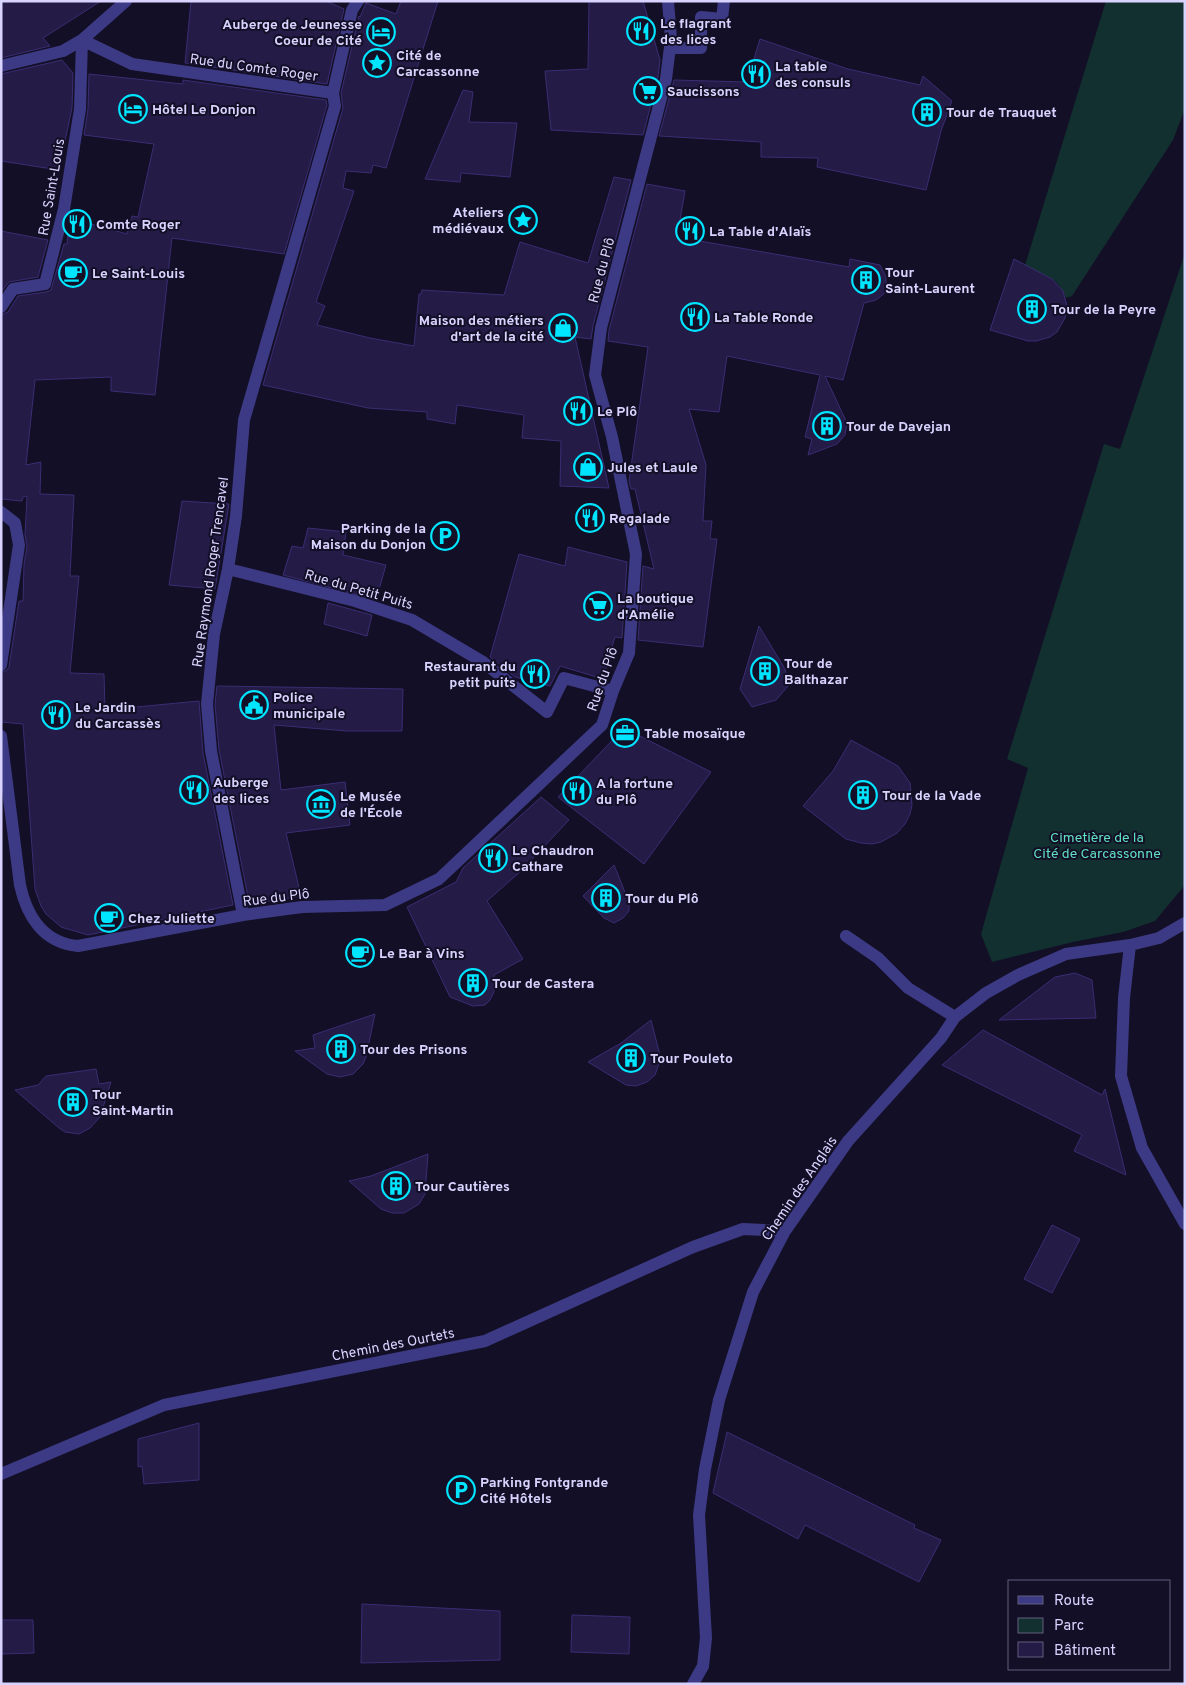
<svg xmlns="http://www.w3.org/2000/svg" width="1186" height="1685" font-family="Overpass,sans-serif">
  <rect width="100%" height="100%" fill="#130f26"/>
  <path fill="#12302f" d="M1106 1H1185V109L1173 140 1072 296 1066 298C1056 274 1045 274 1022 275Z
    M1185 253V885L1155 921 1123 932 1073 942 992 962 981 934 1028 768 1007 759 1104 444 1120 449Z"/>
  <path fill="#241b47" stroke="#3b2d73" d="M1 1H101L43 38 50 46 1 58Z
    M191 1H326L344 9 327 84 185 63Z
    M401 1H438L386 168 373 165 371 173 346 171 343 188 354 191 316 302 325 306 317 325 370 338 414 346 419 294H421L422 290 504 295 520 242 588 263 614 177 631 180 593 326 591 339 575 337 609 488 560 486 561 441 522 438 524 415 457 405 455 424 427 419V412L368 408 263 385 343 108 341 93 359 16 360 17 366 3 396 14Z
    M589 1H643L660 60 658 77 643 135 551 130 545 71 588 69Z
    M760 39 848 69 920 85 923 76 952 101 941 131 926 190 817 167 818 158 761 157V142L659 136 674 80 747 82Z
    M62 60 73 73 72 108 59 170 1 161V74Z
    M89 74 183 84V80L326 100 327 105 284 254 172 238 155 395 111 391V377L35 380 26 465 41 462 40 494 74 495 70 576H79L70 673 104 674 105 710 199 701 203 753 233 905 88 935 61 927 46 914 41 906 35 889 23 724 1 722V673L7 670 9 667 19 601H23L24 564 27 546 25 535 27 496 23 497 22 501 1 499V315L8 312 18 296 46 292 51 290 64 244H67L70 218 127 234 132 216 138 217 154 144 84 135 88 109Z
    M463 90 473 92 469 122 517 123 510 177 461 173 460 182 425 179Z
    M647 184 685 191 677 237 849 267 850 259 880 265 886 277V292L876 300 864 303 843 380 825 376 847 423 845 435 837 444 808 455 812 439 805 437 820 375 727 356 719 412 689 409 706 465 703 521H712L710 539H717L703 647 638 640 643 566 654 569 635 489H631L629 481 648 347 608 341 609 330Z
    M1 231 48 240 38 277 9 282 1 292Z
    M1014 259 1052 279 1063 291 1067 306 1065 318 1057 332 1050 337 1036 341H1028L990 330Z
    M182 501 229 504 215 589 169 585Z
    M308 528 346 532 343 555 386 565 376 600 283 575 292 546 303 548Z
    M568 547 627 562 622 638 615 637 603 679 560 666 550 686 515 677 490 657 519 554 565 566Z
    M328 603 372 615 367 636 324 624Z
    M759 626 785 669 789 685 776 700 752 707 740 689Z
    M217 686 403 689 402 731H347L274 725 281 790 345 782 350 825 286 833 301 896 251 904 250 901 249 902 219 750 215 704Z
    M624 728 711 772 644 864 558 797Z
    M851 740 898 766 910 783 912 805 910 814 905 824 897 833 881 842 872 844 861 843 846 839 803 806 833 771Z
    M541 797 569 820 521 871 487 901 523 959 494 975V992L490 1000 485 1005 473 1006 450 997 407 907 456 882 463 868Z
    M614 865 629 902V911L623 918 614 923 604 918 583 896Z
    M1075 973 1092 980 1096 1018 999 1020 1055 977Z
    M375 1014 366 1057 363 1064 353 1074 340 1077 327 1074 295 1051 315 1048 313 1035Z
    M651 1020 660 1055V1061L655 1075 647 1082 636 1086 626 1085 588 1062 621 1043Z
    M983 1030 1102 1095 1105 1089 1126 1175 1074 1151 1082 1135 942 1065Z
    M96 1069 99 1084 111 1082 100 1117 90 1128 79 1134 65 1132 59 1128 15 1090 38 1085 46 1076Z
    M428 1154 425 1194 419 1204 404 1213H392L381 1209 349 1181 371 1176Z
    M1052 1225 1080 1239 1052 1293 1024 1279Z
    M199 1423V1480L144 1484 142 1466 138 1467V1439Z
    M727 1432 915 1525 914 1528 941 1540 919 1582 805 1525 798 1539 713 1493Z
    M362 1604 500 1611V1660L361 1663Z
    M572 1615 630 1617 629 1654 571 1652Z
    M1 1620H33L34 1653 1 1654Z"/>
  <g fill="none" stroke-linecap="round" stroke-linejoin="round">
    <path stroke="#3d3a85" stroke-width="12" d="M846 936 878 958 908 988 955 1017"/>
    <path stroke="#3d3a85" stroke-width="12" d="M82 40 132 64 333 93 352 10 358 1
      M670 48H701V17L722 19 724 1
      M1 66 63 51 82 40 126 1
      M1 307 13 289 45 284 64 209 80 109 82 40
      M1 512 15 523 19 545 1 665
      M228 569 355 601 412 620 483 662 547 712 564 678 613 691
      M1 736 20 885C27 917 44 943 78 946L243 915 302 907 385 905 439 879 602 725 613 691 629 653 636 554 612 437 595 375 601 328 666 79 671 39 668 1
      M243 915 211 751 207 704 214 634 228 569 236 516 244 420 335 106 333 93"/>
    <path stroke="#3d3a85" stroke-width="12" d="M1130 945 1124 998 1121 1076 1142 1148 1185 1224
      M1 1474 164 1405 485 1341 693 1247 743 1229 785 1231
      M693 1684 703 1666 706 1638 699 1515 705 1469 719 1400 753 1292 785 1231 848 1141 941 1038 955 1017 986 993 1018 975 1066 954 1130 945 1159 938 1185 923"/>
  </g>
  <defs>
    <symbol id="restaurant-ring" viewBox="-11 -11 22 22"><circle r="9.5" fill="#130f26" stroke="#00e5ff" stroke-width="1.5"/><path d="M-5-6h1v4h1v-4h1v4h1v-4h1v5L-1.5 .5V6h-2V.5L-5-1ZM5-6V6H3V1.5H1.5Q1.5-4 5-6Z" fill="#00e5ff"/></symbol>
    <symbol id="hotel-ring" viewBox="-11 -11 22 22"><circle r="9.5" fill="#130f26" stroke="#00e5ff" stroke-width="1.5"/><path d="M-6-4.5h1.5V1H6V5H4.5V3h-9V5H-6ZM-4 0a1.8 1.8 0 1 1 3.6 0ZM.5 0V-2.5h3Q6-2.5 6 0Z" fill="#00e5ff"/></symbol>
    <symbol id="sight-ring" viewBox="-11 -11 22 22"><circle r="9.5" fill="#130f26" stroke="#00e5ff" stroke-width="1.5"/><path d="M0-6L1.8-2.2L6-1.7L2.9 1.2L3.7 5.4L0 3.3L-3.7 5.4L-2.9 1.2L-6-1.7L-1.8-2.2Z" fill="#00e5ff"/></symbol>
    <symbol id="supermarket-ring" viewBox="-11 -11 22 22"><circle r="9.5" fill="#130f26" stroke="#00e5ff" stroke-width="1.5"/><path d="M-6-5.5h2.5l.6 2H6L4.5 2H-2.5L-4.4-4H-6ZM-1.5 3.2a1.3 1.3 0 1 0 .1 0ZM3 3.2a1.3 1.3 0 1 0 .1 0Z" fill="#00e5ff"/></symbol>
    <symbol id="building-ring" viewBox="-11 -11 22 22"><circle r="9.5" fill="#130f26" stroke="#00e5ff" stroke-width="1.5"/><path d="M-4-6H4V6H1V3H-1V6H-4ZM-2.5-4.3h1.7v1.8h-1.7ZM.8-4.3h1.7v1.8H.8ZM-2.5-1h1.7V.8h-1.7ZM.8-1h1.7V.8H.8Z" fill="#00e5ff"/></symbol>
    <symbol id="cafe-ring" viewBox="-11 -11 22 22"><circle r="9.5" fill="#130f26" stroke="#00e5ff" stroke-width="1.5"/><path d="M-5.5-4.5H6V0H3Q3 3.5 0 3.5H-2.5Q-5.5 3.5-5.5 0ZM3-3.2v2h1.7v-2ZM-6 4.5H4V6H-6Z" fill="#00e5ff"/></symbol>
    <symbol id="shop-ring" viewBox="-11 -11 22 22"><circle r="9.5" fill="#130f26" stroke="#00e5ff" stroke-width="1.5"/><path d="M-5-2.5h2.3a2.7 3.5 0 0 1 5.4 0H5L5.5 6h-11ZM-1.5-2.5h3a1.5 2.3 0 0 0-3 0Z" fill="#00e5ff"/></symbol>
    <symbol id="parking-ring" viewBox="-11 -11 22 22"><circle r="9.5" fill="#130f26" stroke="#00e5ff" stroke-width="1.5"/><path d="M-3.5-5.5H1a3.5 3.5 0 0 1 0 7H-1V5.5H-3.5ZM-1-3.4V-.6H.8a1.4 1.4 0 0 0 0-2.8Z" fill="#00e5ff"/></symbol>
    <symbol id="civic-ring" viewBox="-11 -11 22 22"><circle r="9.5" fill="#130f26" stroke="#00e5ff" stroke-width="1.5"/><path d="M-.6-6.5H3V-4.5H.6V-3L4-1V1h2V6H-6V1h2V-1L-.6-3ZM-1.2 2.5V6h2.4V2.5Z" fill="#00e5ff"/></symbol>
    <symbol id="office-ring" viewBox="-11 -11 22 22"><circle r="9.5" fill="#130f26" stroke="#00e5ff" stroke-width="1.5"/><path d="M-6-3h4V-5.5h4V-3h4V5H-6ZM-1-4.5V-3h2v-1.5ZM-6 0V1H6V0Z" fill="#00e5ff"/></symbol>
    <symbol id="museum-ring" viewBox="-11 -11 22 22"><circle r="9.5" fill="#130f26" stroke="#00e5ff" stroke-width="1.5"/><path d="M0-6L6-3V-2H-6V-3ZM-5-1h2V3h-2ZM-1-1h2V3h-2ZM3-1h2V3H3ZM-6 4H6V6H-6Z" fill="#00e5ff"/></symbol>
  </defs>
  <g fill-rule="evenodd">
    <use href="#restaurant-ring" x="625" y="15" width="32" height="32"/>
    <use href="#hotel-ring" x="365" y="16" width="32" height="32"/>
    <use href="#sight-ring" x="361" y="47" width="32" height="32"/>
    <use href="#restaurant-ring" x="740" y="58" width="32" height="32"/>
    <use href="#supermarket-ring" x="632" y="75" width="32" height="32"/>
    <use href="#hotel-ring" x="117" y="93" width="32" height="32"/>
    <use href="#building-ring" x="911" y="96" width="32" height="32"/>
    <use href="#sight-ring" x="507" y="204" width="32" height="32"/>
    <use href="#restaurant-ring" x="61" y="208" width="32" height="32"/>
    <use href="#restaurant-ring" x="674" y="215" width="32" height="32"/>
    <use href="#cafe-ring" x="57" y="257" width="32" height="32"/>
    <use href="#building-ring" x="850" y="264" width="32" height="32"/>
    <use href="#building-ring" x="1016" y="293" width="32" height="32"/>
    <use href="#restaurant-ring" x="679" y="301" width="32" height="32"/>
    <use href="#shop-ring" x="547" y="312" width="32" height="32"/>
    <use href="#restaurant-ring" x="562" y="395" width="32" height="32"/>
    <use href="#building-ring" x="811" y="410" width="32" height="32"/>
    <use href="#shop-ring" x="572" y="451" width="32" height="32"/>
    <use href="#restaurant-ring" x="574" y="502" width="32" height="32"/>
    <use href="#parking-ring" x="429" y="520" width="32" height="32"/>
    <use href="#supermarket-ring" x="582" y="590" width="32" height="32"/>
    <use href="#building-ring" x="749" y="655" width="32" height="32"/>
    <use href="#restaurant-ring" x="519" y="658" width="32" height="32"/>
    <use href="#civic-ring" x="238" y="689" width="32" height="32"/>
    <use href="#restaurant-ring" x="40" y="699" width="32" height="32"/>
    <use href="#office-ring" x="609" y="717" width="32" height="32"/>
    <use href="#restaurant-ring" x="178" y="774" width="32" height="32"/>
    <use href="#restaurant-ring" x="561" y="775" width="32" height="32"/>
    <use href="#building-ring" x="847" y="779" width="32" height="32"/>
    <use href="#museum-ring" x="305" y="788" width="32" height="32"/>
    <use href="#restaurant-ring" x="477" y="842" width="32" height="32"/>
    <use href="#building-ring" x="590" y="882" width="32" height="32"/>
    <use href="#cafe-ring" x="93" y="902" width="32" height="32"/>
    <use href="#cafe-ring" x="344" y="937" width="32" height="32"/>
    <use href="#building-ring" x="457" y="967" width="32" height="32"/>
    <use href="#building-ring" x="325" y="1033" width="32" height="32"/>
    <use href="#building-ring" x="615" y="1042" width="32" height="32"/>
    <use href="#building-ring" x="57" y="1086" width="32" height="32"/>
    <use href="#building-ring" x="380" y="1170" width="32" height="32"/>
    <use href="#parking-ring" x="445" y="1474" width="32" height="32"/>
  </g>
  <g text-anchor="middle" stroke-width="4" stroke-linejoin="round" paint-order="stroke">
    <g font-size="14" font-weight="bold" fill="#d9d4ff" stroke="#130f26" text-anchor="start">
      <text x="660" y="28">Le flagrant<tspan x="660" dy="16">des lices</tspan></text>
      <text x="362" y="29" text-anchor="end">Auberge de Jeunesse<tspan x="362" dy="16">Coeur de Cité</tspan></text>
      <text x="396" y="60">Cité de<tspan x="396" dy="16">Carcassonne</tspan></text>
      <text x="775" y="71">La table<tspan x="775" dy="16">des consuls</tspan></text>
      <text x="667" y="96">Saucissons</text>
      <text x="152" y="114">Hôtel Le Donjon</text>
      <text x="946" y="117">Tour de Trauquet</text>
      <text x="504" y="217" text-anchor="end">Ateliers<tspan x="504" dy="16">médiévaux</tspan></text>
      <text x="96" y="229">Comte Roger</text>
      <text x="709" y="236">La Table d'Alaïs</text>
      <text x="885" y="277">Tour<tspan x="885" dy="16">Saint-Laurent</tspan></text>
      <text x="92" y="278">Le Saint-Louis</text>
      <text x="1051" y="314">Tour de la Peyre</text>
      <text x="714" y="322">La Table Ronde</text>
      <text x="544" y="325" text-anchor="end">Maison des métiers<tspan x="544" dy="16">d'art de la cité</tspan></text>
      <text x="597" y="416">Le Plô</text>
      <text x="846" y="431">Tour de Davejan</text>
      <text x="607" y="472">Jules et Laule</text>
      <text x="609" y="523">Regalade</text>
      <text x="426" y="533" text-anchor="end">Parking de la<tspan x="426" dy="16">Maison du Donjon</tspan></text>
      <text x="617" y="603">La boutique<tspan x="617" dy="16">d'Amélie</tspan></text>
      <text x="784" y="668">Tour de<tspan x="784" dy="16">Balthazar</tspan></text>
      <text x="516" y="671" text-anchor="end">Restaurant du<tspan x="516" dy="16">petit puits</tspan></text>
      <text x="273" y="702">Police<tspan x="273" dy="16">municipale</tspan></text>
      <text x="75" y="712">Le Jardin<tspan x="75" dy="16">du Carcassès</tspan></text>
      <text x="644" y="738">Table mosaïque</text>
      <text x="213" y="787">Auberge<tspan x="213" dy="16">des lices</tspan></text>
      <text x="596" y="788">A la fortune<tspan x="596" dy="16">du Plô</tspan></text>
      <text x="882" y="800">Tour de la Vade</text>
      <text x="340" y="801">Le Musée<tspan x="340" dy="16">de l'École</tspan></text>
      <text x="512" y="855">Le Chaudron<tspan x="512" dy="16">Cathare</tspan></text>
      <text x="625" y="903">Tour du Plô</text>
      <text x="128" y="923">Chez Juliette</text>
      <text x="379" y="958">Le Bar à Vins</text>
      <text x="492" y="988">Tour de Castera</text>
      <text x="360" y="1054">Tour des Prisons</text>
      <text x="650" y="1063">Tour Pouleto</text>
      <text x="92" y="1099">Tour<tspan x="92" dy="16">Saint-Martin</tspan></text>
      <text x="415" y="1191">Tour Cautières</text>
      <text x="480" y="1487">Parking Fontgrande<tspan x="480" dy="16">Cité Hôtels</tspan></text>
    </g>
    <g font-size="14" fill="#d9d4ff" stroke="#130f26">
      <text transform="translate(254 67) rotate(8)" y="5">Rue du Comte Roger</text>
      <text transform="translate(51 187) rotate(-80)" y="5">Rue Saint-Louis</text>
      <text transform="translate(601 270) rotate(-75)" y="5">Rue du Plô</text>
      <text transform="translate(210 572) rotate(-82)" y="5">Rue Raymond Roger Trencavel</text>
      <text transform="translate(359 589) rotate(16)" y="5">Rue du Petit Puits</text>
      <text transform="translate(602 679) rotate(-71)" y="5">Rue du Plô</text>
      <text transform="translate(276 897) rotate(-7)" y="5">Rue du Plô</text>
      <text transform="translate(799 1188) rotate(-56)" y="5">Chemin des Anglais</text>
      <text transform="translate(393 1344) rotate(-11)" y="5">Chemin des Ourtets</text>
    </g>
    <g font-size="14" fill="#5fe0c0" stroke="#130f26">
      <text x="1097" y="842">Cimetière de la<tspan x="1097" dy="16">Cité de Carcassonne</tspan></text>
    </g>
  </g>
  <rect width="1186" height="1685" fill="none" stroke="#d9d4ff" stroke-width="5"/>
  <rect x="1008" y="1580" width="162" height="90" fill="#130f26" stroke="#625e7d"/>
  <rect x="1018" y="1596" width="25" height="8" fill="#3d3a85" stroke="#625e7d"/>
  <text x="1054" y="1605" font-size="15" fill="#d9d4ff">Route</text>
  <rect x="1018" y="1618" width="25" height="15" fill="#12302f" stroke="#625e7d"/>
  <text x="1054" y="1630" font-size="15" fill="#d9d4ff">Parc</text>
  <rect x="1018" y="1642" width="25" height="15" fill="#241b47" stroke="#625e7d"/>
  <text x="1054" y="1655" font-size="15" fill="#d9d4ff">Bâtiment</text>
</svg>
